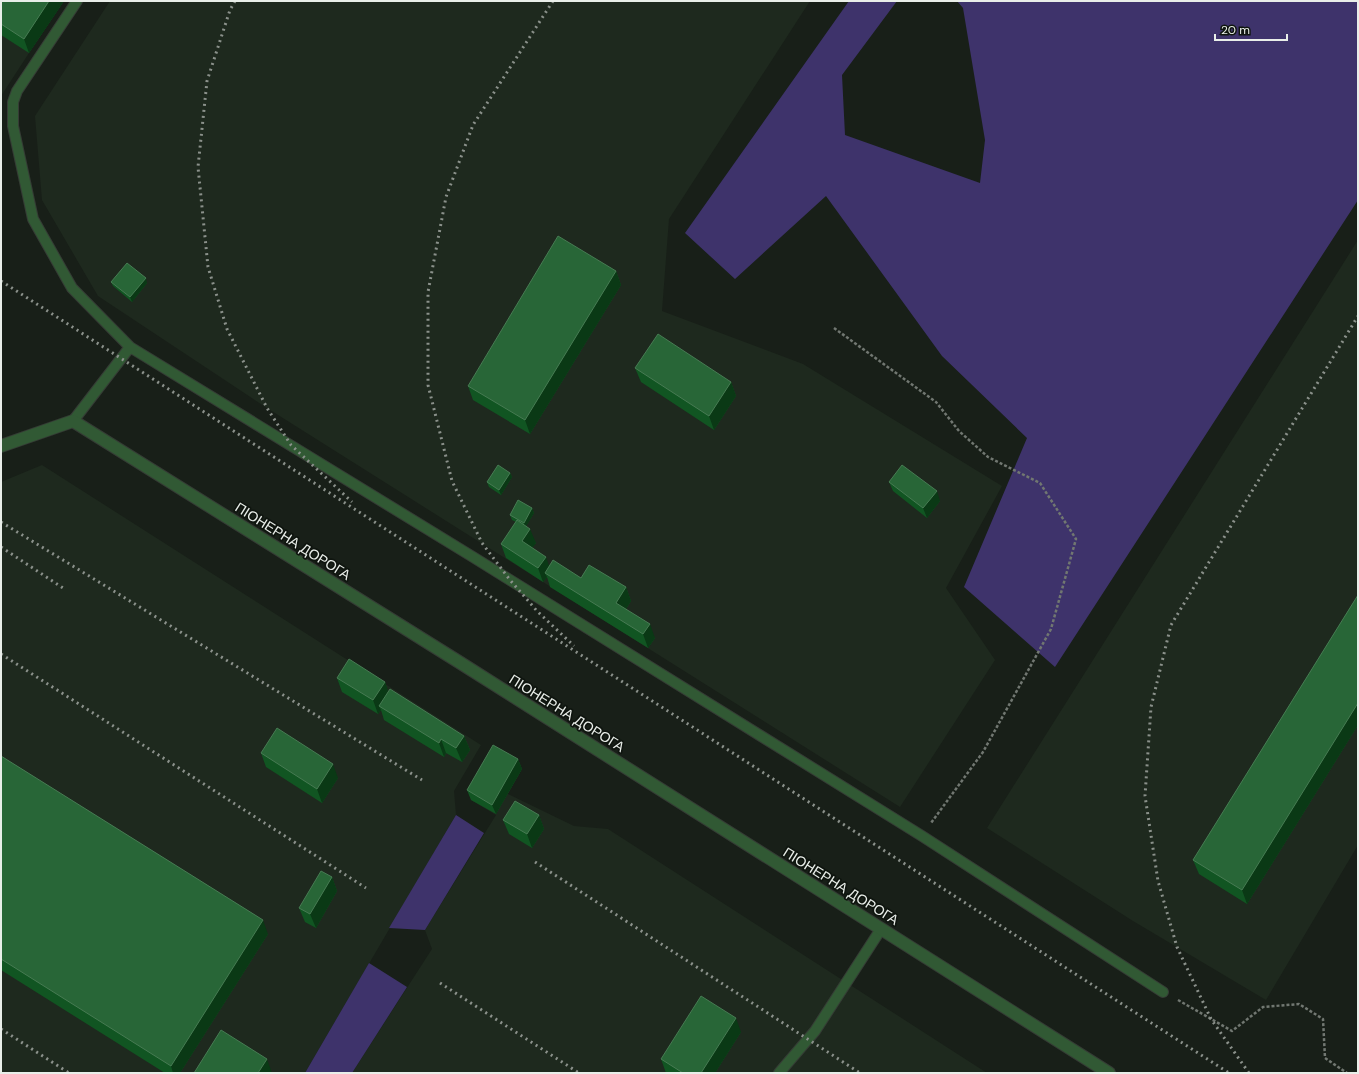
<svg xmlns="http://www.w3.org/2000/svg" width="1359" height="1074" font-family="'DM Sans',sans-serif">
  <rect width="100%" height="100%" fill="#181f18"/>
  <path fill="#1e291e" d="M1 1 29 53 1 96Z
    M110 1H810L669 219 662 311 803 364 1002 486 946 588 995 660 900 807 267 408 98 296 42 200 35 116Z
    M1358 240V845L1266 1000 1133 921 987 828Z
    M42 465 481 745 454 791 456 815 305 1073H1V482Z
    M497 755 522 769 508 794 574 826 608 829 987 1073H352L432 949 425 930 496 815 471 800Z"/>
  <path fill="#3e336b" d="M849 1H897L842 75 845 135 980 183 985 140 963 8 957 1H1358V200L1055 667 964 587 1027 438 942 356 826 196 735 279 685 233Z
    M456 815 484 833 425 930 389 928Z
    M369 963 407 987 352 1073H305Z"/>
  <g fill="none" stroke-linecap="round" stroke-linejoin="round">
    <defs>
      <path id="service" d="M130 347 473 557 922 836 1163 992
        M73 421 130 347 72 288 33 219 13 126V102L17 91 77 1
        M779 1073 815 1031 881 929"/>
      <path id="minor" d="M1 446 73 421 459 662 1109 1073"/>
    </defs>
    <use href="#service" stroke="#353c35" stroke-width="12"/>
    <use href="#minor" stroke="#353c35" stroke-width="14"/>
    <path stroke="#717771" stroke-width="2.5" stroke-dasharray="3 2" stroke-linecap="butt" d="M834 328 936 402 959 431 988 457 1040 483 1076 539 1051 629 983 752 931 823
      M1178 1000 1232 1031 1263 1007 1299 1004 1323 1019 1325 1058 1347 1073"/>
    <use href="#service" stroke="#315934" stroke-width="10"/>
    <use href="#minor" stroke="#315934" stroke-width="12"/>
    <path stroke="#8b918b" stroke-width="3" stroke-dasharray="2 4" stroke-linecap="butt" d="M235 1 230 10 207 81 198 167 208 267 227 329 267 408 291 445 352 502
      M553 1 473 125 446 197 428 292V385L452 481 482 543 510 580 537 611 574 646
      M1 281 1229 1073
      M1 522 422 780
      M1 547 66 590
      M1 654 366 888
      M535 862 860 1073
      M440 983 579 1073
      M1 1029 69 1073
      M1249 1073 1211 1019 1177 947 1158 881 1145 796 1151 707 1171 625 1358 316"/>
  </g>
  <path fill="#152" d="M1 1H64L29 53 1 35Z
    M616 271 621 285 530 434 473 400 468 386Z
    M111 282 147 283 132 302 113 286Z
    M635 368 731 382 736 396 714 430 641 382Z
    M510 473 512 477 501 495 489 487 487 482Z
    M889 482 940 501 927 518 893 491Z
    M532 508 534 513 526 526 536 543 532 548 549 566 581 578 626 587 631 601 626 609 655 638 648 648 550 587 547 577 543 582 506 558 501 544 516 522 512 520 510 515Z
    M1358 595V725L1247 904 1199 874 1193 860Z
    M337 678 385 682 388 692 464 736 470 750 462 762 446 753 444 757 384 720 381 710 378 714 342 692Z
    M261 753 338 778 322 803 266 767Z
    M1 756 268 934 180 1073H165L1 970Z
    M518 759 522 769 496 814 471 800 467 790Z
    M539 815 544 829 532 848 509 834 503 820Z
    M332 877 337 891 316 928 305 922 299 908Z
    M741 1032 715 1073H666L661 1059Z"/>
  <path fill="#0a3915" d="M49 1H64L29 53 24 39Z
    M616 271 621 285 530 434 525 420Z
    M146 278 147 283 132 302 130 297Z
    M731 382 736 396 714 430 709 416Z
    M510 473 512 477 501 495 499 490Z
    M937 491 940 501 927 518 923 508Z
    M532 508 534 513 525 528 524 523Z
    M530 529 536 543 527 555 522 541Z
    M546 557 551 571 545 573 547 577 543 582 538 568Z
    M626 587 631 601 621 617 616 603Z
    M650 624 655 638 648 648 643 634Z
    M385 682 390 696 379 706 381 710 378 714 373 700Z
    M1358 703V725L1247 904 1242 890Z
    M464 736 470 750 462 762 456 748Z
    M441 739 446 753 444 757 439 743Z
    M518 759 522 769 496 814 492 805Z
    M333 764 338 778 322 803 317 789Z
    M539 815 544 829 532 848 527 834Z
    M332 877 337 891 316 928 310 914Z
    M263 920 268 934 180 1073H173L171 1066Z
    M736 1018 741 1032 715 1073H701Z
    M267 1059 272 1073H258Z"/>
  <path fill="#286637" stroke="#477b53" d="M1 1H49L24 39 1 24Z
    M558 236 616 271 525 420 468 386Z
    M127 263 146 278 130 297 111 282Z
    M658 334 731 382 709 416 635 368Z
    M498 465 510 473 499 490 487 482Z
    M902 465 937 491 923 508 889 482Z
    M518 500 532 508 524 523 510 515Z
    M517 520 530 529 522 541 546 557 538 568 501 544Z
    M553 560 581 578 589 565 626 587 616 603 650 624 643 634 545 573Z
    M1358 595V703L1242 890 1193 860Z
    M349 659 385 682 373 700 337 678Z
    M390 689 464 736 456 748 441 739 439 743 379 706Z
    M277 728 333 764 317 789 261 753Z
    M493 745 518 759 492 805 467 790Z
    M1 756 263 920 171 1066 1 959Z
    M515 801 539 815 527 834 503 820Z
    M321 871 332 877 310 914 299 908Z
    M701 996 736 1018 701 1073H683L661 1059Z
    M221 1030 267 1059 258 1073H194Z"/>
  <g text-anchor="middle" stroke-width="3.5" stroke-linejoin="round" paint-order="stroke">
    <g font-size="14" fill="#e9eee9" stroke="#0f150f">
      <text transform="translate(293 541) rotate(32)" y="5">ПІОНЕРНА ДОРОГА</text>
      <text transform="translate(567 713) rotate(32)" y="5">ПІОНЕРНА ДОРОГА</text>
      <text transform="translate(841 886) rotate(32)" y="5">ПІОНЕРНА ДОРОГА</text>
    </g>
  </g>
  <rect width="1359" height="1074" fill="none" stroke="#e9eee9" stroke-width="4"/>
  <path d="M1215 34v6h72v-6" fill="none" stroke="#e9eee9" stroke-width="2"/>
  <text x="1221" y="34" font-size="12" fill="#e9eee9" stroke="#0f150f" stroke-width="3" paint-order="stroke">20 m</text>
</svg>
